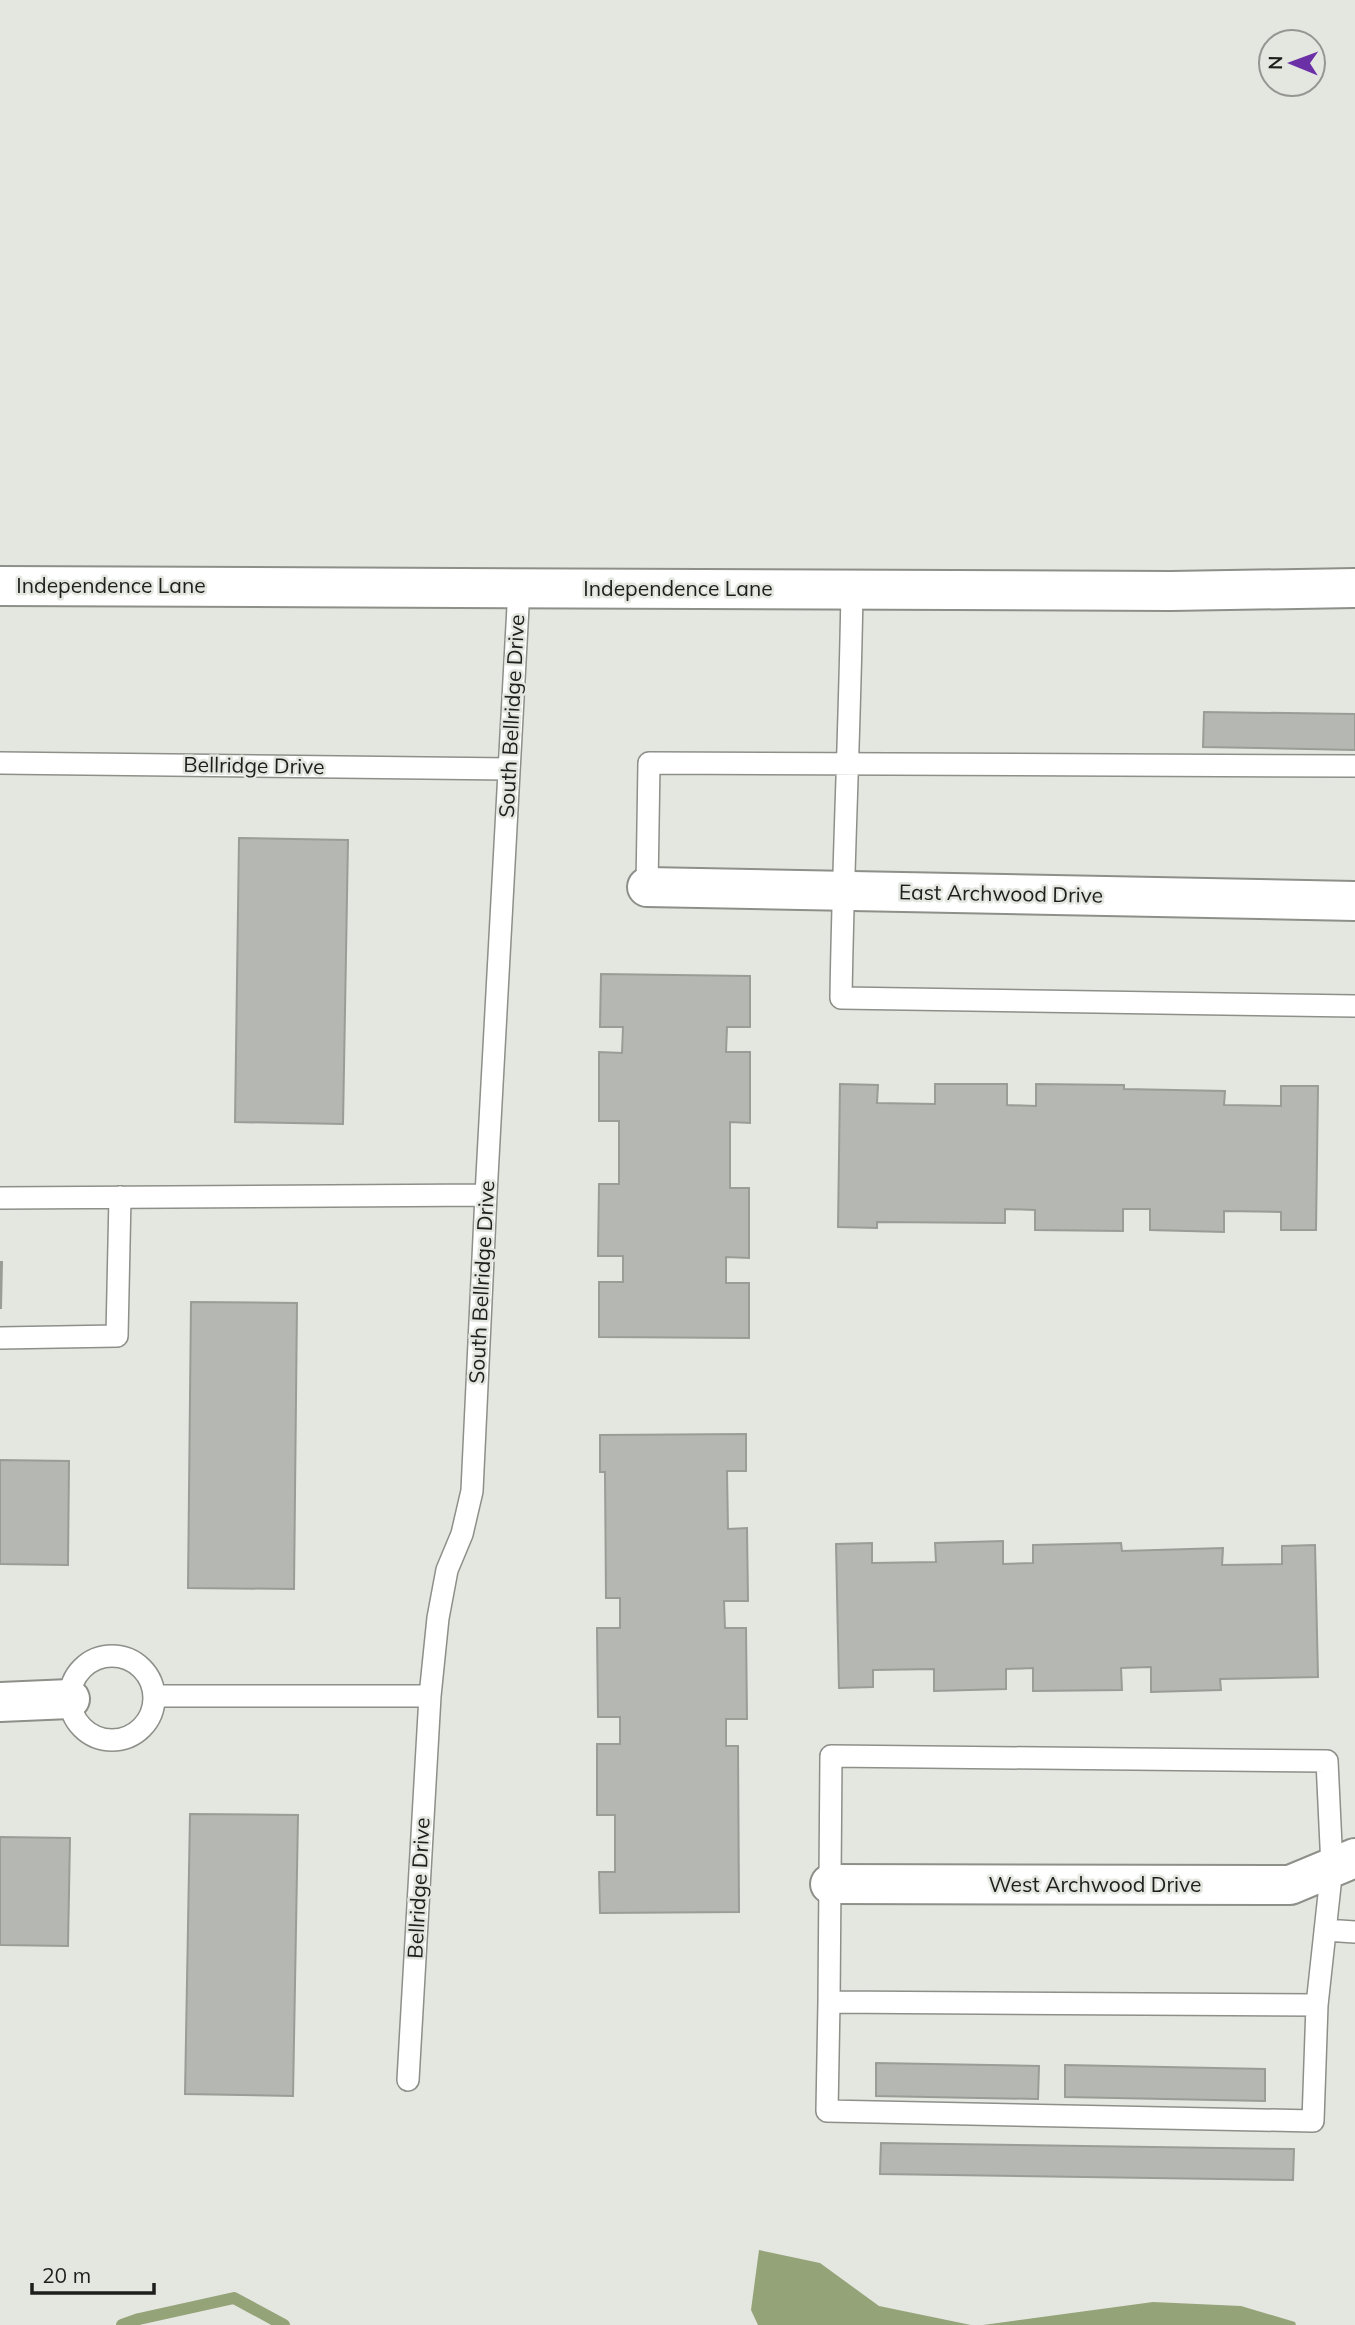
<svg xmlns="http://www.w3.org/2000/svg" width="1355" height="2325" font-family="Mulish,sans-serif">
  <rect width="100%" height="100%" fill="#e4e6e0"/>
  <path fill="#95a378" d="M759 2250 820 2263 879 2306 971 2325H758L751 2310Z
    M1153 2302 1241 2306 1295 2322 1296 2325H983Z"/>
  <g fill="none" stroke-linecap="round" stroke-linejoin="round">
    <path stroke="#95a378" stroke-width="12" d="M122 2325 139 2319 234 2298 284 2325"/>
  </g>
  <path fill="#b5b7b2" stroke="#9a9c96" stroke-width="2" d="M1204 712 1355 714V750L1203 747Z
    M239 838 348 840 343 1124 235 1122Z
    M601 974 750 976V1027H727L726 1052H750V1123L730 1122V1188H749V1258L726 1257V1283H749V1338L599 1337V1282H623V1256H598L599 1184H619V1121H599V1052L622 1053 623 1027H600Z
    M840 1084 878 1085 877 1103 935 1104V1084H1007V1105L1036 1106V1084L1124 1085V1089L1225 1091 1224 1105 1281 1106V1086H1318L1316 1230H1281V1212L1224 1211V1232L1150 1230V1209H1123V1231L1035 1230V1210L1005 1209V1223L877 1222V1228L838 1227Z
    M0 1262H2L1 1308H0Z
    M191 1302 297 1303 294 1589 188 1588Z
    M746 1434V1471H727L728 1529 747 1528 748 1601H724L725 1628H746L747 1719H726V1746H738L739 1912 600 1913 599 1872H615V1815H597V1744H620V1717H598L597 1628H620V1598H606L605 1472H600V1435Z
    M0 1460 69 1461 68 1565 0 1564Z
    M1003 1541V1564L1033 1563V1545L1121 1543 1122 1551 1223 1548 1222 1565 1282 1564V1546L1315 1545 1318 1677 1220 1679 1221 1690 1151 1692V1667L1121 1668 1122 1690 1033 1691V1668L1006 1669V1689L934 1691V1669L873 1670V1687L839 1688 836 1544 872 1543V1563L936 1562 935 1543Z
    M190 1814 298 1815 293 2096 185 2094Z
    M0 1837 70 1838 68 1946 0 1945Z
    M876 2063 1039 2066 1038 2099 876 2096Z
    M1065 2065 1265 2069V2101L1065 2097Z
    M881 2143 1294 2149 1293 2180 880 2174Z"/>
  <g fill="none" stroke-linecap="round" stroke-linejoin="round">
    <defs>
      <path id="lane" d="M852 589C850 726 843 862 841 998L1355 1006
        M0 763 509 769
        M647 887 649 763 1355 766
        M0 1198 486 1195
        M0 1338 117 1336 120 1197
        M70 1698a42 42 0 1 1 84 0a42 42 0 1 1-84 0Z
        M154 1696H430L438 1618 447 1570 462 1534 472 1491 486 1195 519 588
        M831 1756 1327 1761 1332 1867 1317 2005 829 2002Z
        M1325 1930 1355 1932
        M829 2002 827 2111 1313 2121 1317 2005
        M408 2080 430 1696"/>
      <path id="street" d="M0 586 1171 591 1355 588
        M647 887 1355 901
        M0 1702 70 1699
        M830 1884 1290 1885 1355 1858"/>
    </defs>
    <use href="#lane" stroke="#8d8f89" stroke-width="24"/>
    <use href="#street" stroke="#8d8f89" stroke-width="42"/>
    <use href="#lane" stroke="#fff" stroke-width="21"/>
    <use href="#street" stroke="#fff" stroke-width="38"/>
  </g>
  <g text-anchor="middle" stroke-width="5" stroke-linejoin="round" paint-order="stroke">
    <g font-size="21" fill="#1e1f1d" stroke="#e4e6e0">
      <text x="111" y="593">Independence Lane</text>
      <text x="678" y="596">Independence Lane</text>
      <text transform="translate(512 716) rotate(-87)" y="7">South Bellridge Drive</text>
      <text transform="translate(254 766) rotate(1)" y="7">Bellridge Drive</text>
      <text transform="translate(1001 894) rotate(1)" y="7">East Archwood Drive</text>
      <text transform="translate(482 1282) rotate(-87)" y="7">South Bellridge Drive</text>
      <text x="1095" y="1892">West Archwood Drive</text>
      <text transform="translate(419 1888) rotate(-87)" y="7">Bellridge Drive</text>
    </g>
  </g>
  <g transform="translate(1292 63) rotate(271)"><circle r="33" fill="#e4e6e0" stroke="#959692" stroke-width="2"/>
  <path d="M0-5L12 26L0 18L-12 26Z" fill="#6b30a6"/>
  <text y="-10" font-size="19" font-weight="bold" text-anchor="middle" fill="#1e1f1d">N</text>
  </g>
  <path d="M32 2283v10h122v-10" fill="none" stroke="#1e1f1d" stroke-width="3.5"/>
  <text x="42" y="2283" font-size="21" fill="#1e1f1d" stroke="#e4e6e0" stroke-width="5" paint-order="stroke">20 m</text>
</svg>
